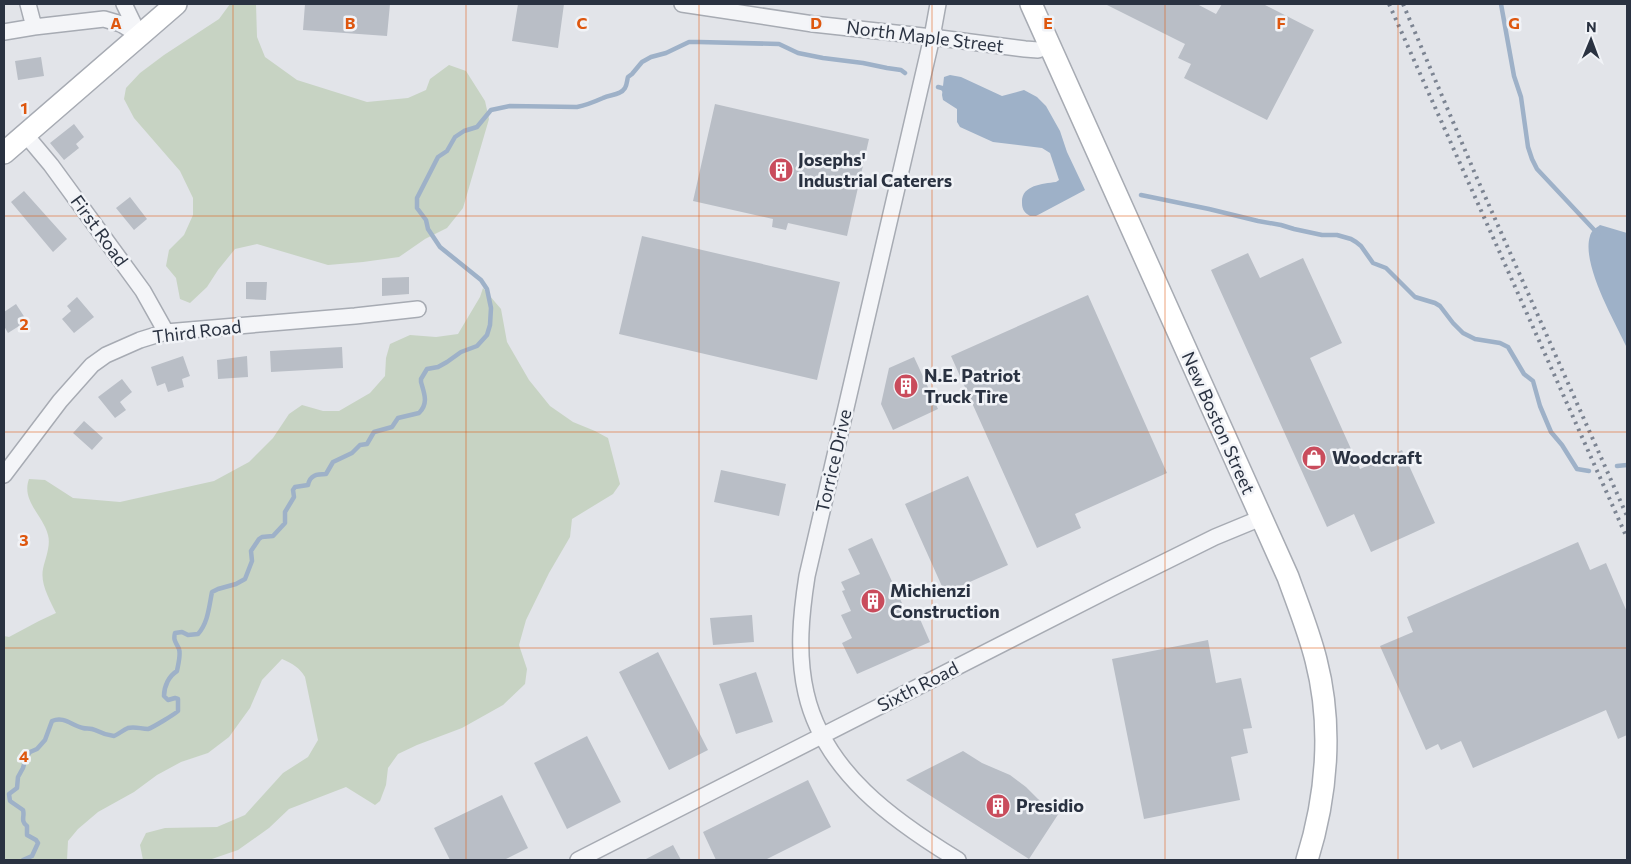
<svg xmlns="http://www.w3.org/2000/svg" width="1631" height="864" font-family="Commissioner,sans-serif">
  <rect width="100%" height="100%" fill="#e2e4e9"/>
  <path fill="#c7d3c3" d="M230 4H256L257 37 265 57 297 80 367 102 408 98 426 90 430 79 449 65 466 71 485 101 489 119 463 208 447 228 425 239 399 257 363 262 328 265 257 244 235 249 218 270 207 287 190 303 180 299 176 278 166 266 169 250 184 235 193 215V198L180 171 134 118 124 99 126 88 140 73 164 55 219 19Z
    M483 288 501 309 507 342 529 380 550 406 573 422 595 431 608 438 620 484 613 494 572 519 570 537 549 573 526 620 519 645 527 669 525 684 503 705 462 728 417 745 398 754 388 768 386 785 380 801 375 805 346 787 289 809 269 828 238 850 209 860H143L140 845 146 833 165 828 217 827 245 815 283 773 308 757 318 740 305 677C299 667 293 664 282 659L262 680 250 708 229 737 208 753 181 762 157 775 134 792 98 812 78 829 68 841 67 860H4V636L9 637 39 621 56 613C50 600 40 584 43 569 45 559 51 546 48 535 43 515 21 501 29 479L45 480 73 498 120 502 214 481 249 462 273 438 289 414 302 405 323 411H339L370 393 385 376 386 358 390 344 410 335 436 337 458 334 480 297Z"/>
  <path fill="#9eb1c8" d="M950 75 961 77 1002 96 1024 90 1037 97 1046 106 1060 131 1067 152 1085 190 1036 216H1030C1025 213 1022 210 1022 203 1021 185 1042 184 1056 182L1059 180 1050 153 1042 148 993 142 960 127 957 122V109L943 100 942 95 944 77Z
    M1600 225 1627 233V348C1615 322 1581 264 1590 236 1591 231 1596 228 1600 225Z"/>
  <g fill="none" stroke-linecap="round" stroke-linejoin="round">
    <path stroke="#9eb1c8" stroke-width="4.5" d="M1501 4 1514 76 1521 97 1528 147 1532 159 1537 169 1598 234
      M938 87 942 88 947 93
      M1141 195 1209 209 1258 221 1281 225 1294 229 1322 235H1337L1351 239 1356 242 1361 246 1373 263 1386 268 1415 297 1435 303 1440 306 1453 323 1463 333 1475 339 1500 343 1508 347 1524 374 1533 381 1540 406 1551 432 1562 445 1577 469 1589 471
      M1617 466 1627 465
      M23 860 32 856 38 843 36 840 27 835V826C20 821 25 816 23 810L10 801 9 794 17 788 18 777 23 768 26 757 30 752 37 749 45 740 52 721C64 716 71 725 83 728 86 729 91 728 95 730 101 733 107 735 114 736 119 734 123 730 128 728 135 726 141 729 148 729 152 728 175 714 178 711V699L175 698 168 700 164 696C164 686 169 676 177 671 178 665 181 655 179 649 176 642 173 641 175 633L182 632 188 635 198 634C208 623 209 607 212 592L218 589 236 584 245 579 252 561 251 551 259 539 262 537 273 536 285 523V512L294 497 293 490 295 487 308 485C310 475 317 474 326 474L333 462 352 453 360 445 367 444 374 432 392 427 398 418 419 413C429 403 424 393 421 382V379L427 369 438 367 447 362 461 352 477 346 487 335 490 325 491 308 487 289 481 280 440 247 428 229 426 220 417 208V198L438 157 447 151 455 137 464 131 477 127 491 110 510 106 577 107C587 105 594 102 603 98 610 94 620 96 625 88 627 85 627 80 628 77L632 74 642 62 651 57 666 53 689 42H699L779 44 798 53 823 58 863 63 887 68 901 70 905 73"/>
  </g>
  <path fill="#b9bec6" d="M305 4H390L387 36 303 30Z
    M518 4H564L558 48 512 41Z
    M1105 4H1197L1216 14 1222 4H1263L1314 30 1267 120 1184 78 1191 64 1178 58 1185 44Z
    M41 57 44 76 18 80 15 61Z
    M715 104 869 139 847 236 788 223 786 230 772 227 773 219 693 201Z
    M74 124 84 137 76 144 79 148 64 160 50 143Z
    M24 191 67 239 53 252 11 202Z
    M130 197 147 219 134 230 116 208Z
    M642 236 840 282 817 380 619 334Z
    M1248 253 1260 278 1303 258 1342 343 1310 358 1360 469 1402 450 1435 523 1371 552 1354 514 1327 527 1211 270Z
    M409 277V294L382 296V278Z
    M246 282H267L266 300 246 299Z
    M1088 295 1167 473 1075 514 1081 528 1037 548 951 356Z
    M77 297 94 317 74 333 62 319 71 311 67 306Z
    M16 304 27 321 8 333 4 326V312Z
    M342 347 343 368 271 372 270 351Z
    M183 356 190 376 182 379 184 387 168 392 165 383 157 386 151 367Z
    M247 356 248 377 218 379 217 360Z
    M914 357 938 409 893 430 881 404 889 368Z
    M122 379 132 392 120 402 126 410 115 418 98 397Z
    M84 421 103 438 92 450 73 433Z
    M721 470 786 484 779 516 714 502Z
    M968 476 1008 565 945 593 905 504Z
    M872 538 907 614 916 610 930 642 857 674 842 643 852 638 841 615 851 611 842 591 845 590 841 582 860 574 848 549Z
    M1578 542 1590 570 1606 563 1627 612V735L1618 739 1606 710 1473 768 1461 741 1441 750 1438 744 1426 750 1380 646 1413 632 1407 617Z
    M752 615 754 642 713 645 710 618Z
    M1208 640 1216 683 1241 678 1252 728 1243 729 1248 753 1231 757 1240 800 1144 819 1112 659Z
    M658 652 708 750 669 770 619 672Z
    M756 672 773 722 736 734 719 684Z
    M587 736 621 802 567 829 534 763Z
    M963 751 982 763 1010 775 1026 787 1038 799 1059 813 1029 859 906 780Z
    M808 780 831 827 765 860H716L703 832Z
    M502 795 528 848 504 860H450L434 828Z
    M673 845 681 860H644Z"/>
  <g fill="none" stroke-linecap="round" stroke-linejoin="round">
    <defs>
      <path id="street" d="M28 4 34 27
        M124 4 139 35
        M682 4 813 24 932 37 1025 49 1038 50 1050 46
        M938 4 932 37 807 576C801 614 797 654 806 693 824 772 894 821 958 860
        M4 32 34 27 104 19 121 24 139 35
        M25 134 51 165 143 291 166 332
        M4 475 60 401 92 365 106 355 140 340 166 332 355 316 418 309
        M578 860 1110 589 1215 537 1261 518"/>
      <path id="secondary" d="M1031 4 1288 577C1298 605 1309 632 1316 660 1333 726 1327 796 1307 860
        M4 153 176 4"/>
    </defs>
    <use href="#street" stroke="#a7abb3" stroke-width="18"/>
    <use href="#secondary" stroke="#a7abb3" stroke-width="24"/>
    <use href="#street" stroke="#f4f5f8" stroke-width="15"/>
    <use href="#secondary" stroke="#fff" stroke-width="21"/>
    <path stroke="#7c8492" stroke-width="4" stroke-dasharray="2.5 5" stroke-linecap="butt" d="M1389 4 1627 538
      M1403 4 1476 176 1627 516"/>
  </g>
  <path fill="none" stroke="#de570f" stroke-width="1" stroke-opacity="0.55" d="M233 4V860M466 4V860M699 4V860M932 4V860M1165 4V860M1398 4V860M4 216H1627M4 432H1627M4 648H1627"/>
  <defs>
    <symbol id="building-disc" viewBox="-11 -11 22 22"><circle r="9.5" fill="#c94c5c" stroke="#f1f3f7"/><path d="M-4-6H4V6H1V3H-1V6H-4ZM-2.5-4.3h1.7v1.8h-1.7ZM.8-4.3h1.7v1.8H.8ZM-2.5-1h1.7V.8h-1.7ZM.8-1h1.7V.8H.8Z" fill="#fff"/></symbol>
    <symbol id="shop-disc" viewBox="-11 -11 22 22"><circle r="9.5" fill="#c94c5c" stroke="#f1f3f7"/><path d="M-5-2.5h2.3a2.7 3.5 0 0 1 5.4 0H5L5.5 6h-11ZM-1.5-2.5h3a1.5 2.3 0 0 0-3 0Z" fill="#fff"/></symbol>
  </defs>
  <g fill-rule="evenodd">
    <use href="#building-disc" x="767" y="156" width="28" height="28"/>
    <use href="#building-disc" x="892" y="372" width="28" height="28"/>
    <use href="#shop-disc" x="1300" y="444" width="28" height="28"/>
    <use href="#building-disc" x="859" y="587" width="28" height="28"/>
    <use href="#building-disc" x="984" y="792" width="28" height="28"/>
  </g>
  <g text-anchor="middle" stroke-width="5" stroke-linejoin="round" paint-order="stroke">
    <g font-size="18" fill="#2a3241" stroke="#f1f3f7">
      <text transform="translate(925 37) rotate(7)" y="6">North Maple Street</text>
      <text transform="translate(99 231) rotate(54)" y="6">First Road</text>
      <text transform="translate(197 332) rotate(-7)" y="6">Third Road</text>
      <text transform="translate(1218 423) rotate(66)" y="6">New Boston Street</text>
      <text transform="translate(834 461) rotate(-77)" y="6">Torrice Drive</text>
      <text transform="translate(918 687) rotate(-27)" y="6">Sixth Road</text>
    </g>
    <g font-size="18" font-weight="bold" fill="#2a3241" stroke="#f1f3f7" text-anchor="start">
      <text x="798" y="166">Josephs'<tspan x="798" dy="21">Industrial Caterers</tspan></text>
      <text x="924" y="382">N.E. Patriot<tspan x="924" dy="21">Truck Tire</tspan></text>
      <text x="1332" y="464">Woodcraft</text>
      <text x="890" y="597">Michienzi<tspan x="890" dy="21">Construction</tspan></text>
      <text x="1016" y="812">Presidio</text>
    </g>
  </g>
  <g font-size="16" text-anchor="middle" font-weight="bold" fill="#de570f" stroke="#f1f3f7" stroke-width="5" stroke-linejoin="round" paint-order="stroke">
    <text x="116" y="29">A</text>
    <text x="350" y="29">B</text>
    <text x="582" y="29">C</text>
    <text x="816" y="29">D</text>
    <text x="1048" y="29">E</text>
    <text x="1281" y="29">F</text>
    <text x="1514" y="29">G</text>
    <text x="24" y="114">1</text>
    <text x="24" y="330">2</text>
    <text x="24" y="546">3</text>
    <text x="24" y="762">4</text>
  </g>
  <rect width="1631" height="864" fill="none" stroke="#2a3241" stroke-width="10"/>
  <g transform="translate(1591 40) rotate(1)" stroke="#f1f3f7" stroke-width="4" paint-order="stroke">
  <path d="M0-4L9 19L0 12L-9 19Z" fill="#2a3241"/>
  <text y="-8" font-size="14" font-weight="bold" text-anchor="middle" fill="#2a3241">N</text>
  </g>
</svg>
